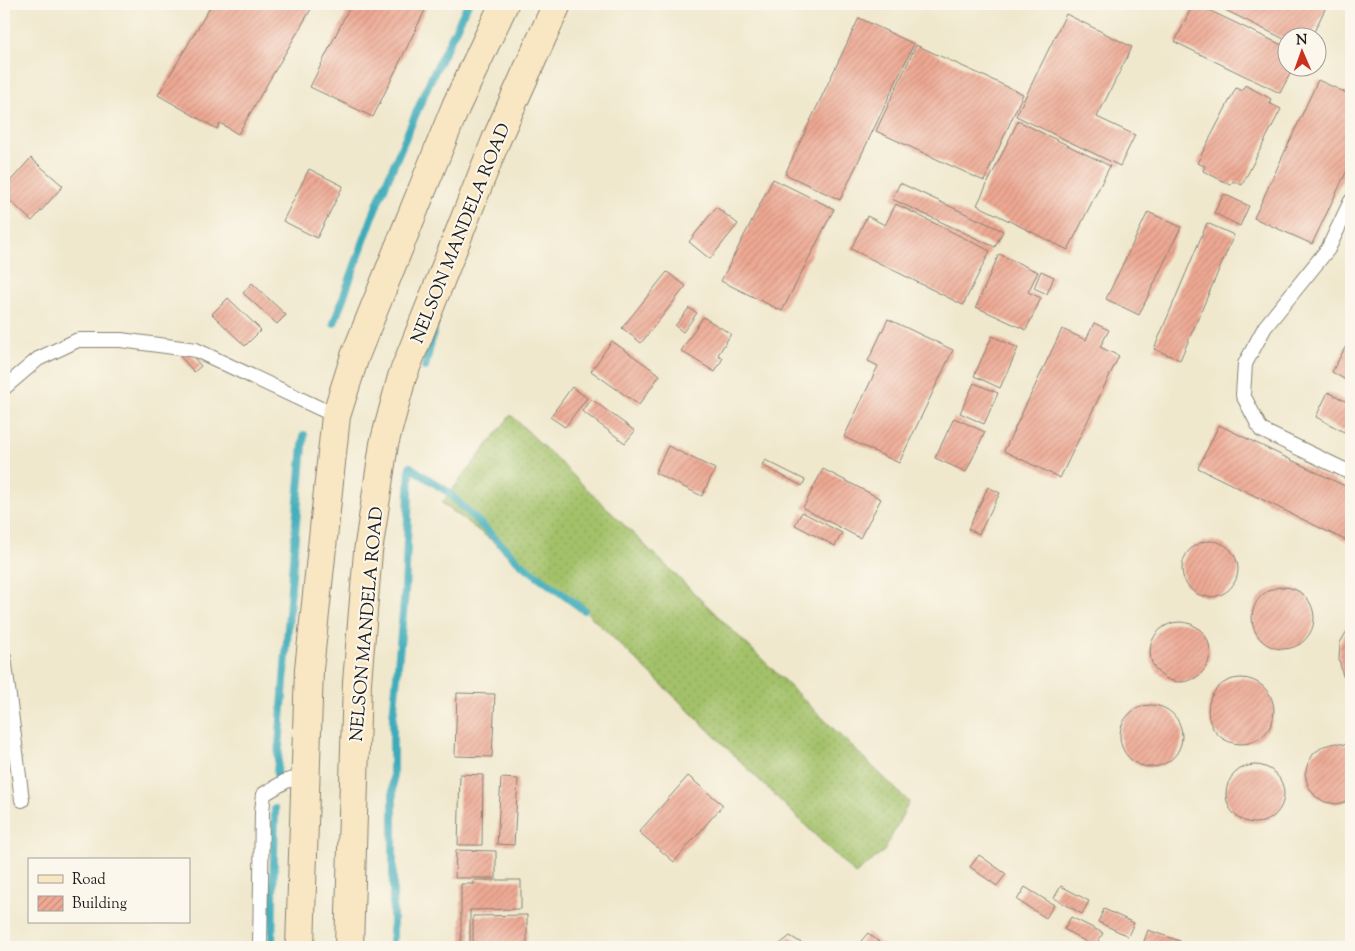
<svg xmlns="http://www.w3.org/2000/svg" width="1355" height="951" font-family="'Sorts Mill Goudy',serif">
  <defs>
    <pattern id="grass-dots" width="8" height="8" patternUnits="userSpaceOnUse" patternTransform="scale(1.25)"><rect width="8" height="8" fill="#a3c169"/><path d="M2 2h.1M6 6h.1" fill="none" stroke="#8ca55a" stroke-width="1.8" stroke-linecap="round"/></pattern>
    <pattern id="building-hatch" width="6" height="6" patternUnits="userSpaceOnUse" patternTransform="scale(1.25)"><rect width="6" height="6" fill="#eda893"/><path d="M-1 1l2-2M0 6l6-6M5 7l2-2" fill="none" stroke="#cb907e"/></pattern>
  </defs>
  <rect width="100%" height="100%" fill="#fbf7ec"/>
  <filter id="ink" filterUnits="userSpaceOnUse"><feTurbulence type="fractalNoise" baseFrequency=".02" numOctaves="2"/><feDisplacementMap in="SourceGraphic" scale="10" xChannelSelector="R" yChannelSelector="G"/><feConvolveMatrix kernelMatrix="1 2 1 2 8 2 1 2 1" color-interpolation-filters="sRGB"/></filter>
  <filter id="wash" filterUnits="userSpaceOnUse"><feTurbulence type="fractalNoise" baseFrequency=".0096" numOctaves="4" result="noise"/><feDisplacementMap in="SourceGraphic" scale="20" xChannelSelector="R" yChannelSelector="G"/><feGaussianBlur stdDeviation="1.12" result="paint"/><feColorMatrix in="noise" values="0 0 0 0 0 0 0 0 0 0 0 0 0 0 0 0 0 1.4 0 .05"/><feComposite in="paint" operator="in"/></filter>
  <g filter="url(#wash)">
    <rect width="100%" height="100%" fill="#f0e8cd"/>
    <path fill="url(#grass-dots)" stroke="#606e42" d="M511 415 909 802 884 851 855 874 678 700 584 610 442 503Z"/>
    <g fill="none" stroke-linecap="round" stroke-linejoin="round">
      <path stroke="#3dacba" stroke-width="8" d="M334 323 378 202 429 83 468 4
        M425 367 434 329
        M410 467 448 492 520 563 584 610
        M277 774 295 534 304 435
        M272 947 275 809
        M393 947V718L405 592 410 467"/>
    </g>
    <g id="blocks">
      <path fill="url(#building-hatch)" d="M212 4H314L238 134 220 123 217 129 158 95Z
        M351 4H428L373 117 310 87Z
        M1193 4H1196L1288 48V68H1293L1280 93 1175 42Z
        M1213 4H1319L1326 7 1311 38H1288V41Z
        M1066 14 1132 47 1097 117 1135 135 1120 166 1016 116Z
        M859 18 914 44 840 200 785 174Z
        M916 45 1023 94 984 181 876 131Z
        M1318 80 1351 95V162L1312 244 1254 218Z
        M1245 85 1271 99 1269 103 1281 109 1242 185 1233 181 1231 185 1203 171 1205 166 1197 163 1236 88 1242 91Z
        M1018 121 1110 166 1068 250 977 205Z
        M31 158 63 186 32 221 4 195V188Z
        M309 169 343 186 317 238 283 221Z
        M773 179 834 209 782 311 721 281Z
        M900 183 1003 231 995 247 892 199Z
        M1224 194 1249 206 1240 226 1214 213Z
        M896 204 990 251 963 305 851 249 867 216 885 225Z
        M716 207 738 224 710 259 689 242Z
        M1148 212 1181 227 1139 315 1106 299Z
        M1207 223 1234 235 1180 360 1154 349Z
        M999 254 1038 272 1028 292 1041 298 1026 330 976 307Z
        M1041 271 1054 277 1047 294 1034 288Z
        M667 272 686 286 641 343 622 328Z
        M252 283 286 315 277 324 243 293Z
        M228 298 261 330 245 346 212 314Z
        M689 308 697 313 683 332 675 326Z
        M703 317 731 334 718 355 723 358 715 372 681 351Z
        M888 319 953 350 899 463 844 437 878 366 868 361Z
        M1094 323 1109 330 1100 347 1119 356 1060 478 1004 451 1062 329 1086 340Z
        M992 336 1018 348 1000 388 974 376Z
        M612 341 660 375 639 405 591 371Z
        M1346 346 1351 349V383L1332 372Z
        M187 350 201 366 194 372 180 356Z
        M974 383 998 393 984 424 960 413Z
        M572 387 587 398 565 427 550 417Z
        M1328 392 1351 404V417L1344 432 1316 417Z
        M591 399 635 431 625 443 582 411Z
        M954 418 985 432 966 472 935 458Z
        M1219 425 1351 489V543L1198 468Z
        M668 446 715 469 702 496 655 473Z
        M765 460 805 480 802 486 762 465Z
        M823 469 881 499 860 538 803 508Z
        M988 487 1000 493 979 534 968 529Z
        M802 512 842 533 835 546 795 525Z
        M1182 569a28 28 0 1 1 56 0a28 28 0 1 1-56 0Z
        M1252 618a31 31 0 1 1 62 0a31 31 0 1 1-62 0Z
        M1150 652a30 30 0 1 1 60 0a30 30 0 1 1-60 0Z
        M1351 626V685L1343 676 1339 660 1340 643 1348 629Z
        M1208 711a33 33 0 1 1 66 0a33 33 0 1 1-66 0Z
        M457 693 495 694 492 757 455 756Z
        M1120 736a31 31 0 1 1 62 0a31 31 0 1 1-62 0Z
        M1336 743 1347 745 1351 747V800L1337 804 1325 802 1315 796 1308 786 1305 774 1308 763 1314 753 1324 746Z
        M1226 794a29 29 0 1 1 58 0a29 29 0 1 1-58 0Z
        M460 774 483 775 482 845H458Z
        M688 776 723 805 674 862 639 832Z
        M501 778 518 779 514 845 497 844Z
        M456 850 496 851V878H455Z
        M979 855 1006 874 997 886 970 867Z
        M474 880H521V909L470 910V947H461V884H474Z
        M1061 886 1089 901 1082 914 1054 898Z
        M1025 887 1054 905 1046 918 1017 900Z
        M1104 909 1134 923 1128 936 1098 922Z
        M527 915V947H473V916Z
        M1071 917 1103 933 1095 947 1064 929Z
        M1148 930 1180 941 1178 947H1153L1143 944Z
        M868 933 885 947H856Z
        M790 936 808 947H776Z"/>
    </g>
  </g>
  <g filter="url(#ink)">
    <use href="#blocks" fill-opacity="0" stroke="#868274" stroke-width="1"/>
    <g fill="none" stroke-linecap="round" stroke-linejoin="round">
      <defs>
        <path id="service" d="M1351 201 1328 249 1265 327 1245 364 1243 395 1261 430 1351 473
          M4 388 38 359 78 340H121L196 350 336 416
          M4 657 22 800
          M260 947 262 811 264 794 286 781 306 776"/>
        <path id="secondary" d="M300 947 309 669 336 416 355 356 456 106 504 4
          M349 947 357 682 368 552 384 444 402 377 496 140 557 4"/>
      </defs>
      <use href="#service" stroke="#868274" stroke-width="16"/>
      <use href="#secondary" stroke="#868274" stroke-width="30"/>
      <use href="#service" stroke="#fff" stroke-width="14"/>
      <use href="#secondary" stroke="#f9e7c3" stroke-width="28"/>
    </g>
  </g>
  <g text-anchor="middle" stroke-width="4" stroke-linejoin="round" paint-order="stroke">
    <g font-size="18" fill="#1c1c1c" stroke="#fbf7ec">
      <text transform="translate(460 233) rotate(-68)" y="6">NELSON MANDELA ROAD</text>
      <text transform="translate(366 624) rotate(-85)" y="6">NELSON MANDELA ROAD</text>
    </g>
  </g>
  <rect width="1355" height="951" fill="none" stroke="#fbf7ec" stroke-width="20"/>
  <rect x="28" y="858" width="162" height="65" fill="#fbf7ec" stroke="#a29f99"/>
  <rect x="38" y="875" width="25" height="8" fill="#f9e7c3" stroke="#a29f99"/>
  <text x="72" y="884" font-size="15" fill="#1c1c1c">Road</text>
  <rect x="38" y="896" width="25" height="15" fill="url(#building-hatch)" stroke="#a29f99"/>
  <text x="72" y="908" font-size="15" fill="#1c1c1c">Building</text>
  <g transform="translate(1302 52) rotate(358)"><circle r="24" fill="#fbf7ec" stroke="#a29f99"/>
  <path d="M0-4L9 19L0 12L-9 19Z" fill="#c8321e"/>
  <text y="-8" font-size="14" font-weight="bold" text-anchor="middle" fill="#1c1c1c">N</text>
  </g>
</svg>
